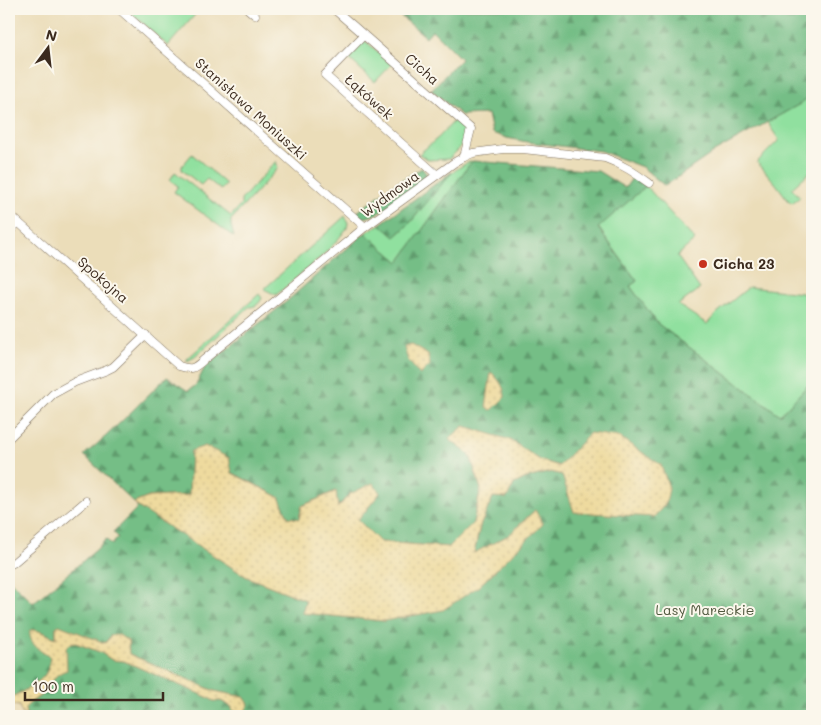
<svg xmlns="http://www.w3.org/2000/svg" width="821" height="725" font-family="Mali,sans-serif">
  <defs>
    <pattern id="forest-firs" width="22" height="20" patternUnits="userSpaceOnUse" patternTransform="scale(1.25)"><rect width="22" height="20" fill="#74be86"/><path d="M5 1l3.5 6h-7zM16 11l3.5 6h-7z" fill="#609b6d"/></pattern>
    <pattern id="sand-dots" width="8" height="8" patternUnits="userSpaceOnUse" patternTransform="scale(1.25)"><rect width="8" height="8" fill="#eeda9e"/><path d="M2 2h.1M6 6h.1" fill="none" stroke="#cdbb88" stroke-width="1.8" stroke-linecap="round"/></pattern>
  </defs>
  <rect width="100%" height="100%" fill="#fbf7ec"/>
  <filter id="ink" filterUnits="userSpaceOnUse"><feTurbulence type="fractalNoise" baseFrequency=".02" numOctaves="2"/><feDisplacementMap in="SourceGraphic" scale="10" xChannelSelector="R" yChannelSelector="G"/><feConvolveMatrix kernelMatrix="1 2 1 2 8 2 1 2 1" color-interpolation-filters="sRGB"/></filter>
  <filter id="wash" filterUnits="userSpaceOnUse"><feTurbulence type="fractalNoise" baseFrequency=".0096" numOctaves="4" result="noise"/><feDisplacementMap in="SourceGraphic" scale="20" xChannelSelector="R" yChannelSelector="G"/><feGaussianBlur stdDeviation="1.12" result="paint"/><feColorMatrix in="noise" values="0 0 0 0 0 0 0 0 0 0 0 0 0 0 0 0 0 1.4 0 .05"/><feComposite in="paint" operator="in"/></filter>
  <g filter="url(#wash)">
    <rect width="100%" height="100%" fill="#ebddb9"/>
    <path fill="#90e09f" stroke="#66855e" d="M127 9H200L168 46Z
      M363 39 392 64 375 82 347 57Z
      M812 94V170L792 188 800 197 792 203 788 200 776 184 757 162 779 140 767 122 800 104Z
      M455 120 466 128 467 134 459 149 449 159 428 160 419 154 439 137Z
      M192 154 226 184 221 190 207 179 201 185 182 170V166Z
      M276 161 278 168 231 220V225L234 237 174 192 178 186 170 180 175 172 231 216 241 205V200Z
      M473 161 469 165 399 262 365 233 380 224 395 237C400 232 405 228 410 223 428 202 446 169 473 161Z
      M646 186 695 240 677 256 700 289 678 305 707 324 717 313 749 287 802 293 812 300V381L780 415 658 324 630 286 637 281 598 227Z
      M345 216 348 223 347 228 336 242 320 258 276 295 264 289Z
      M259 294 262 298C259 304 256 307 249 307L195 357 187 361V359Z"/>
    <path fill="url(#forest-firs)" stroke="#587452" d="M392 9H812V94L800 104 714 152 665 186 642 167 601 151 527 142 507 138 492 133 488 114 461 115 431 90 461 59 432 30 426 37Z
      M473 161 598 171 625 188 633 177 646 186 598 228 637 281 630 286 658 324 780 415 812 381V716H26L25 708 29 704 43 694 58 673 66 647 73 642 100 652 112 660 124 661 207 697 214 701H221L232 707 243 715 249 704 244 697 214 691 129 654 111 635 105 643 56 627V638L40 631 43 653 51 657C49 662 49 669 46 673 41 683 19 694 9 698V579L33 603 96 550 106 539 112 545 118 537 113 532 138 507 247 577 306 600 302 613 384 621 479 586 542 525 535 510 509 535 474 554 480 526 493 497 507 498 514 484 526 478 551 472 563 475 599 513 632 516 560 466 540 460 510 440 450 439 470 455 481 489 473 523 449 547 380 542 358 520 380 493 350 494 337 507 335 491 302 506 299 519 288 517 279 497 191 451 189 495 149 497 134 503 84 455C114 431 139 403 167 377L188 391 196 385 205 367 286 302 330 263 365 233 399 262 469 165Z
      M422 168 427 175C414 189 382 216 363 218L356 213 393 185Z
      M452 172 409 224 395 237 380 224Z"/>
    <path fill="url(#sand-dots)" stroke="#94825e" d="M411 345 428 355 430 365 420 375 408 360 404 347Z
      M491 372C499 380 504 386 505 397L492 410 486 408Z
      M464 426 510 440 540 460 559 466 590 433 619 437 661 465 669 488 666 503 654 517 574 512 562 475 551 472 526 478 514 484 507 498 493 497 480 526 474 553 509 535 535 510 543 524 479 586 443 610 384 621 302 613 306 600 247 577 138 507 134 503 149 497 189 495 191 451 205 446 229 458 232 473 279 497 288 517 299 519 302 506 336 491 338 507 350 494 373 483 380 493 358 520 380 542 449 547 473 523 481 489 470 455 449 439Z
      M59 625 105 643 112 635H119L128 641 129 654 214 691 244 697 249 704 243 715 232 710V707L221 701H214L207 697 124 661 112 660 100 652 73 642 66 647 67 670C49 676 54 685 41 695 36 699 30 702 25 708L26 716H23L19 706 9 704V698C19 694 41 683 46 673 49 669 49 662 50 657 40 651 28 643 30 630 39 629 47 635 56 638V627Z"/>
  </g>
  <g filter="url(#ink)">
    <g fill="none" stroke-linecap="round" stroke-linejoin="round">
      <defs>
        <path id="street" d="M119 9 365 227
          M248 9 255 15
          M334 9 471 129 464 157
          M364 35 325 75 437 175
          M9 214 179 366C194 371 195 367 206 358L365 227 455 162 464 157 473 153 503 149H523L605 158C622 164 635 173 649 183
          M9 232 18 222
          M9 438 53 394 75 382 107 370 113 367 146 335
          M9 565 13 563 86 501"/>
      </defs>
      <use href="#street" stroke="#796954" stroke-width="9"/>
      <use href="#street" stroke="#fff" stroke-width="8"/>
    </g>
  </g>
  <circle fill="#c8321e" stroke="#fbf7ec" stroke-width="2" cx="703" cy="264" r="5"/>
  <g text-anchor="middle" stroke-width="4" stroke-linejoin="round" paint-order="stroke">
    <g font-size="14" fill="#3b2a1e" stroke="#fbf7ec">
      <text transform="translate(422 69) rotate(41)" y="5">Cicha</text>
      <text transform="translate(369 97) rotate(42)" y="5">Łąkówek</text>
      <text transform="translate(251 109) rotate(42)" y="5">Stanisława Moniuszki</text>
      <text transform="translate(390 194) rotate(-36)" y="5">Wydmowa</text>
      <text transform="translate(103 280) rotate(41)" y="5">Spokojna</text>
    </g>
    <g font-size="14" font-weight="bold" fill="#3b2a1e" stroke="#fbf7ec" text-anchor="start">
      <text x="713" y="269">Cicha 23</text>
    </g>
    <g font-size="14" fill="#50583e" stroke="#fbf7ec">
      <text x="705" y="615">Lasy Mareckie</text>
    </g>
  </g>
  <rect width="821" height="725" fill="none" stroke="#fbf7ec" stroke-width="30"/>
  <g transform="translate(48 48) rotate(15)" stroke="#fbf7ec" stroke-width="4" paint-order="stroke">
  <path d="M0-4L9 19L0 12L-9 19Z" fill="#3b2a1e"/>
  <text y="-8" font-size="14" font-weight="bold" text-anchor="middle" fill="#3b2a1e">N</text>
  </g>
  <path d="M25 692v8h138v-8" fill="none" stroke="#3b2a1e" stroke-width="2.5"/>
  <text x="32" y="692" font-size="15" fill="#3b2a1e" stroke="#fbf7ec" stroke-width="4" paint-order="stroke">100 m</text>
</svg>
